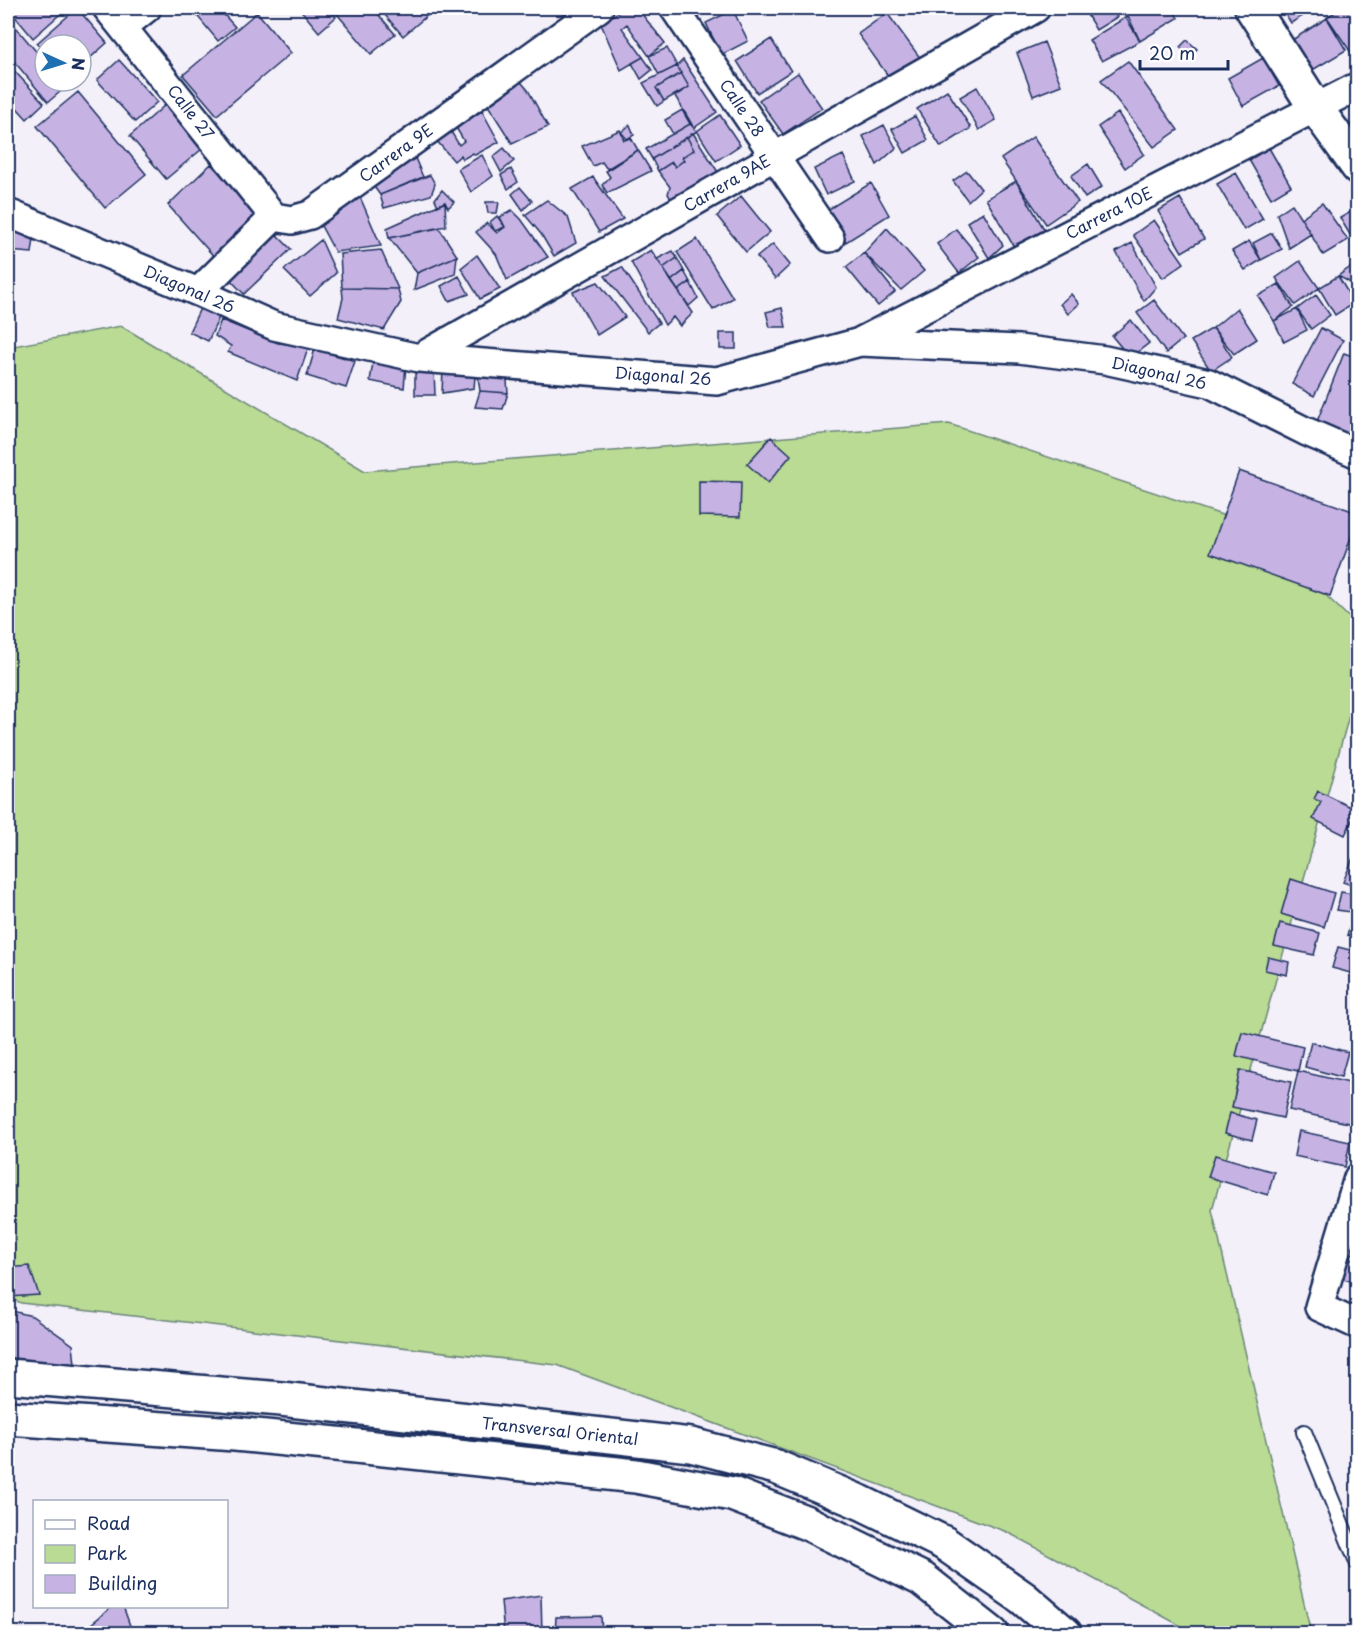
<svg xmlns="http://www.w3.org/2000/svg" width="1365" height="1641" font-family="'Playpen Sans',sans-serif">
  <rect width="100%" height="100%" fill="#f4f0fa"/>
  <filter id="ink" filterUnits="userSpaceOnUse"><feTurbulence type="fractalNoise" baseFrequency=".0167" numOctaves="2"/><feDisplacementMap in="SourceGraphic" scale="12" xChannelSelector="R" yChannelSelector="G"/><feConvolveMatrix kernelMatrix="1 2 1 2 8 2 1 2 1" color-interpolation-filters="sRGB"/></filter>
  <g filter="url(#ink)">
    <path fill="#badb94" stroke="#6a8579" stroke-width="1.5" d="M121 326 365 471 949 424 1252 525 1357 625V687L1212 1210 1311 1633H1194L1007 1532 557 1365 21 1303 8 1297V347Z"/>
    <path fill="#c6b3e4" stroke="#1b2f5e" stroke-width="1.5" d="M8 8H67L33 38Z
      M77 8 107 43 81 66V45H45V52L37 43Z
      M200 8H218L235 27 218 41 194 12Z
      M299 8H328L336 17 319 32Z
      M332 8H373L395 34 371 54Z
      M379 8H436L403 36Z
      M624 8H637L665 43 649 56 627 24 622 28 643 57 621 70 601 24Z
      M1096 8H1111L1117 17 1096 30 1086 13Z
      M1120 8H1172L1178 18 1140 41Z
      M1281 8H1316L1291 23Z
      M1341 8H1358V51L1352 54 1327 17Z
      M733 10 748 41 721 55 706 23Z
      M257 12 291 53 217 115 183 75Z
      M887 13 921 59 891 80 858 34Z
      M1128 16 1140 41 1102 61 1089 40Z
      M8 18 45 62V81H61L66 87 48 102 8 54Z
      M1327 18 1346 50 1311 71 1292 40Z
      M771 39 791 71 757 93 737 61Z
      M1187 40 1197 49 1189 56 1180 47Z
      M1044 42 1061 85 1033 96 1017 53Z
      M667 48 677 66 659 75 649 56Z
      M643 57 652 70 641 79 632 63Z
      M1263 58 1279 86 1243 106 1228 78Z
      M119 60 157 102 135 122 97 80Z
      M683 60 717 112 694 128 675 96 689 87 677 66Z
      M1128 61 1178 130 1154 147 1101 80Z
      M8 64 44 103 27 119 8 98Z
      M677 66 681 73 656 88 664 101 657 106 643 83Z
      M681 73 689 87 664 101 656 88Z
      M798 73 822 108 783 134 759 100Z
      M514 74 528 90 548 127 512 143 482 96Z
      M977 87 996 120 979 130 960 97Z
      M947 90 971 128 941 147 917 109Z
      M78 92 146 174 105 208 37 126Z
      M165 105 202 149 166 179 130 136Z
      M682 110 690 124 673 134 665 120Z
      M482 111 499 142 475 155 473 153 463 159 461 155 454 161 430 133 450 130 459 145 464 141 455 126Z
      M1118 113 1144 154 1125 168 1098 127Z
      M720 115 740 145 716 161 697 131Z
      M915 116 928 140 905 153 892 129Z
      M690 124 697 131 652 159 646 149Z
      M630 125 634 135 627 139 621 132Z
      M884 125 896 148 877 165 863 136Z
      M620 130 624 140 631 138 638 150 607 169 602 162 593 166 582 146Z
      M693 133 718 172 698 184 675 206 668 194 670 187 658 171 672 162 675 167 684 160 682 157 694 150 687 137Z
      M687 137 694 150 682 157 684 160 675 167 672 162 658 171 652 159Z
      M1033 137 1078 202 1046 224 1001 159Z
      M504 148 514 161 501 172 493 157Z
      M1269 148 1291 186 1271 198 1249 160Z
      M638 150 651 171 607 193 602 185 610 177 606 171Z
      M412 151 423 177 380 195 369 180Z
      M482 155 493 176 471 192 458 169Z
      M843 155 855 181 826 195 814 169Z
      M211 164 261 218 217 260 168 205Z
      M1088 164 1102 187 1085 198 1071 176Z
      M511 169 518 182 508 189 501 175Z
      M967 171 981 189 968 201 953 181Z
      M1236 173 1263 219 1244 230 1217 184Z
      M430 175 435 184 431 195 384 208 380 195Z
      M593 177 623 219 599 232 572 189Z
      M1016 181 1047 234 1017 252 986 199Z
      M871 183 889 215 846 242 827 210Z
      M520 187 532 201 523 210 512 194Z
      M442 190 454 202 448 208 445 202 438 206 435 199Z
      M741 196 770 232 746 252 717 216Z
      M360 197 381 246 335 252 320 224Z
      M1180 198 1204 239 1182 252 1158 211Z
      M547 200 568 217 576 243 554 256 541 234 525 215Z
      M445 202 446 226 389 238 387 228Z
      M486 202H499L497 213H488Z
      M1322 203 1348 240 1323 255 1301 218Z
      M1292 204 1311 234 1289 248 1277 214Z
      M1358 208V242L1355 243 1340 218Z
      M512 210 521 219 548 257 507 280 496 254 476 232 487 223 497 233 505 227 500 217Z
      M983 212 1003 245 989 258 967 222Z
      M497 216 505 227 495 231 490 222Z
      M1154 220 1184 263 1163 278 1133 235Z
      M268 226 291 249 244 294 222 271Z
      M8 227 35 231 32 253 8 251Z
      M439 228 457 256 417 273 389 238Z
      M887 228 924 271 901 290 864 253Z
      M956 229 979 257 959 273 937 244Z
      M1272 233 1282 249 1261 260 1253 243Z
      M697 239 733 298 713 310 677 252Z
      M321 240 336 273 310 296 284 270Z
      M1249 241 1261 260 1245 270 1232 251Z
      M1132 243 1156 287 1144 301 1116 252Z
      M773 244 790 265 775 279 757 257Z
      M381 250 398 289 342 288 340 254Z
      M651 250 693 313 680 326 673 317 665 325 631 262Z
      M673 251 677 258 663 268 657 259Z
      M864 253 895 292 878 306 846 267Z
      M477 255 500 289 480 299 461 268Z
      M457 256 455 274 414 290 417 273Z
      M677 258 684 271 671 281 663 268Z
      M1300 261 1319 288 1295 305 1276 278Z
      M1358 262V287L1338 276Z
      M622 267 659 323 648 332 605 276Z
      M684 271 690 282 678 291 671 281Z
      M459 276 469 294 449 301 441 286Z
      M1338 276 1354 303 1335 315 1319 288Z
      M598 282 625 317 597 335 573 292Z
      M690 282 698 298 689 306 678 291Z
      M1279 284 1293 307 1274 321 1258 296Z
      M342 288 398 289 401 302 384 330 338 318 343 298Z
      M1071 294 1079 304 1068 314 1060 304Z
      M1316 295 1330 315 1311 329 1297 309Z
      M1154 300 1183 339 1166 353 1137 313Z
      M203 302 222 311 208 341 189 332Z
      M782 308 786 327H770L766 312Z
      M1237 308 1257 339 1234 354 1213 328Z
      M1297 309 1307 330 1284 342 1274 321Z
      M221 320 278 343 309 346 297 381 228 352 231 346 215 336Z
      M1131 320 1149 343 1130 358 1112 336Z
      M1213 328 1232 357 1211 371 1191 341Z
      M1321 328 1343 340 1314 396 1292 384Z
      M720 333H736V349H720Z
      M315 349 355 361 346 388 307 376Z
      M1344 353 1358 358V437L1316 424Z
      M374 356 406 365 404 388 370 381Z
      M476 365 474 388 442 393 443 369Z
      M506 369 508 393 480 391 477 370Z
      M434 370 435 395H415V372Z
      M480 391 508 393 503 409 475 407Z
      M771 437 791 455 768 483 747 464Z
      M1239 471 1358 513V518L1330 596 1210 553Z
      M699 481 741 482 740 517 699 516Z
      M1318 791 1357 810 1345 835 1313 819 1321 802 1314 799Z
      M1353 858 1358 861 1357 887 1343 882Z
      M1291 879 1334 893 1324 927 1281 914Z
      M1341 892 1358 895V913L1337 910Z
      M1352 919 1358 921V939L1347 935Z
      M1280 923 1320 933 1314 955 1274 946Z
      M1338 947 1358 952V975L1332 968Z
      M1268 957 1289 962 1287 975 1265 970Z
      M1242 1032 1303 1047 1298 1071 1236 1056Z
      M1311 1042 1348 1052 1341 1077 1305 1067Z
      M1240 1070 1291 1082 1283 1118 1232 1107Z
      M1298 1071 1358 1085V1106L1353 1124 1289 1110Z
      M1230 1113 1257 1120 1252 1140 1225 1133Z
      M1299 1131 1350 1142 1345 1167 1294 1156Z
      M1215 1155 1274 1172 1268 1195 1208 1177Z
      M1358 1228V1255L1350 1253Z
      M1349 1258 1358 1260V1283L1343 1279Z
      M29 1266 39 1295 8 1297V1268Z
      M8 1310 32 1316 73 1345 76 1374 8 1367Z
      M541 1595 542 1634H504L501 1601Z
      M113 1606H123L133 1634H79Z
      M601 1616 602 1634H555L556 1617Z"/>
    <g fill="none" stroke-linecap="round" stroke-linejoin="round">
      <defs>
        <path id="service" d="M1304 1432 1358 1564"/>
        <path id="minor" d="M107 8 274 217
          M674 8 830 238
          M123 27 147 8
          M8 213 198 292 274 326 419 358 717 381 860 342 1019 349 1105 360 1209 383 1305 431 1358 454
          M198 292 274 217 292 220 310 215 599 8
          M861 341 1358 86
          M419 358 1036 8
          M1358 1178 1319 1307 1358 1325"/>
        <path id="secondary" d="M1252 8 1315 107 1358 167
          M8 1376 281 1399 691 1445 776 1467 862 1503 944 1543 1023 1598 1065 1634
          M8 1418 235 1434 356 1446 636 1476 732 1494 807 1523 922 1579 992 1634"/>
      </defs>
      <use href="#service" stroke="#1b2f5e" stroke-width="18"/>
      <use href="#minor" stroke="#1b2f5e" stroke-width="32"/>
      <use href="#secondary" stroke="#1b2f5e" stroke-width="38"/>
      <use href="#service" stroke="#fff" stroke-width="14"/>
      <use href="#minor" stroke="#fff" stroke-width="27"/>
      <use href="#secondary" stroke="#fff" stroke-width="33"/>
    </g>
  </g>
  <g text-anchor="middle" stroke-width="4.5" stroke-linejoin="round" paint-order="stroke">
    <g font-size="16" fill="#1b2f5e" stroke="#fff">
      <text transform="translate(742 108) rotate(56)" y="6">Calle 28</text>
      <text transform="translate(191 112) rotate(52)" y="6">Calle 27</text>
      <text transform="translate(396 153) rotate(-36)" y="6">Carrera 9E</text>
      <text transform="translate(727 183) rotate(-30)" y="6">Carrera 9AE</text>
      <text transform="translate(1109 213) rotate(-27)" y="6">Carrera 10E</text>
      <text transform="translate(189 289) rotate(23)" y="6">Diagonal 26</text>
      <text transform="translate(1159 373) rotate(13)" y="6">Diagonal 26</text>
      <text transform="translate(663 376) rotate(4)" y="6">Diagonal 26</text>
      <text transform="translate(560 1431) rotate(6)" y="6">Transversal Oriental</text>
    </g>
  </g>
  <rect width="1365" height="1641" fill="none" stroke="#fff" stroke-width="30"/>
  <rect x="15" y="15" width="1335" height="1611" fill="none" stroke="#1b2f5e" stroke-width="2" filter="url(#ink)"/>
  <rect x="33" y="1500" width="195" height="108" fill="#ffffff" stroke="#a4acbf" stroke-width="1.5"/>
  <rect x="45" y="1520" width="30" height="9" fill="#ffffff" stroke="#a4acbf" stroke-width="1.5"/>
  <text x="87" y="1530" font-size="18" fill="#1b2f5e">Road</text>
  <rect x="45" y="1545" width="30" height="18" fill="#badb94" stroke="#a4acbf" stroke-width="1.5"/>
  <text x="87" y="1560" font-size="18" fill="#1b2f5e">Park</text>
  <rect x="45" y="1575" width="30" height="18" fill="#c6b3e4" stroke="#a4acbf" stroke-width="1.5"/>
  <text x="87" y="1590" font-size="18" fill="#1b2f5e">Building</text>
  <g transform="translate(63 63) rotate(94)"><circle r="28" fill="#ffffff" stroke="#a4acbf" stroke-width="1.5"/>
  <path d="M0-4.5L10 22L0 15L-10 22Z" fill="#1f6fb2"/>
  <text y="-9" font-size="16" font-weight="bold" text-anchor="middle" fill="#1b2f5e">N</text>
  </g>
  <path d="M1140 60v9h88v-9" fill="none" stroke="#1b2f5e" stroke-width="3"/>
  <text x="1149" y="60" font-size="18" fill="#1b2f5e" stroke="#ffffff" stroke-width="4.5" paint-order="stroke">20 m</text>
</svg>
